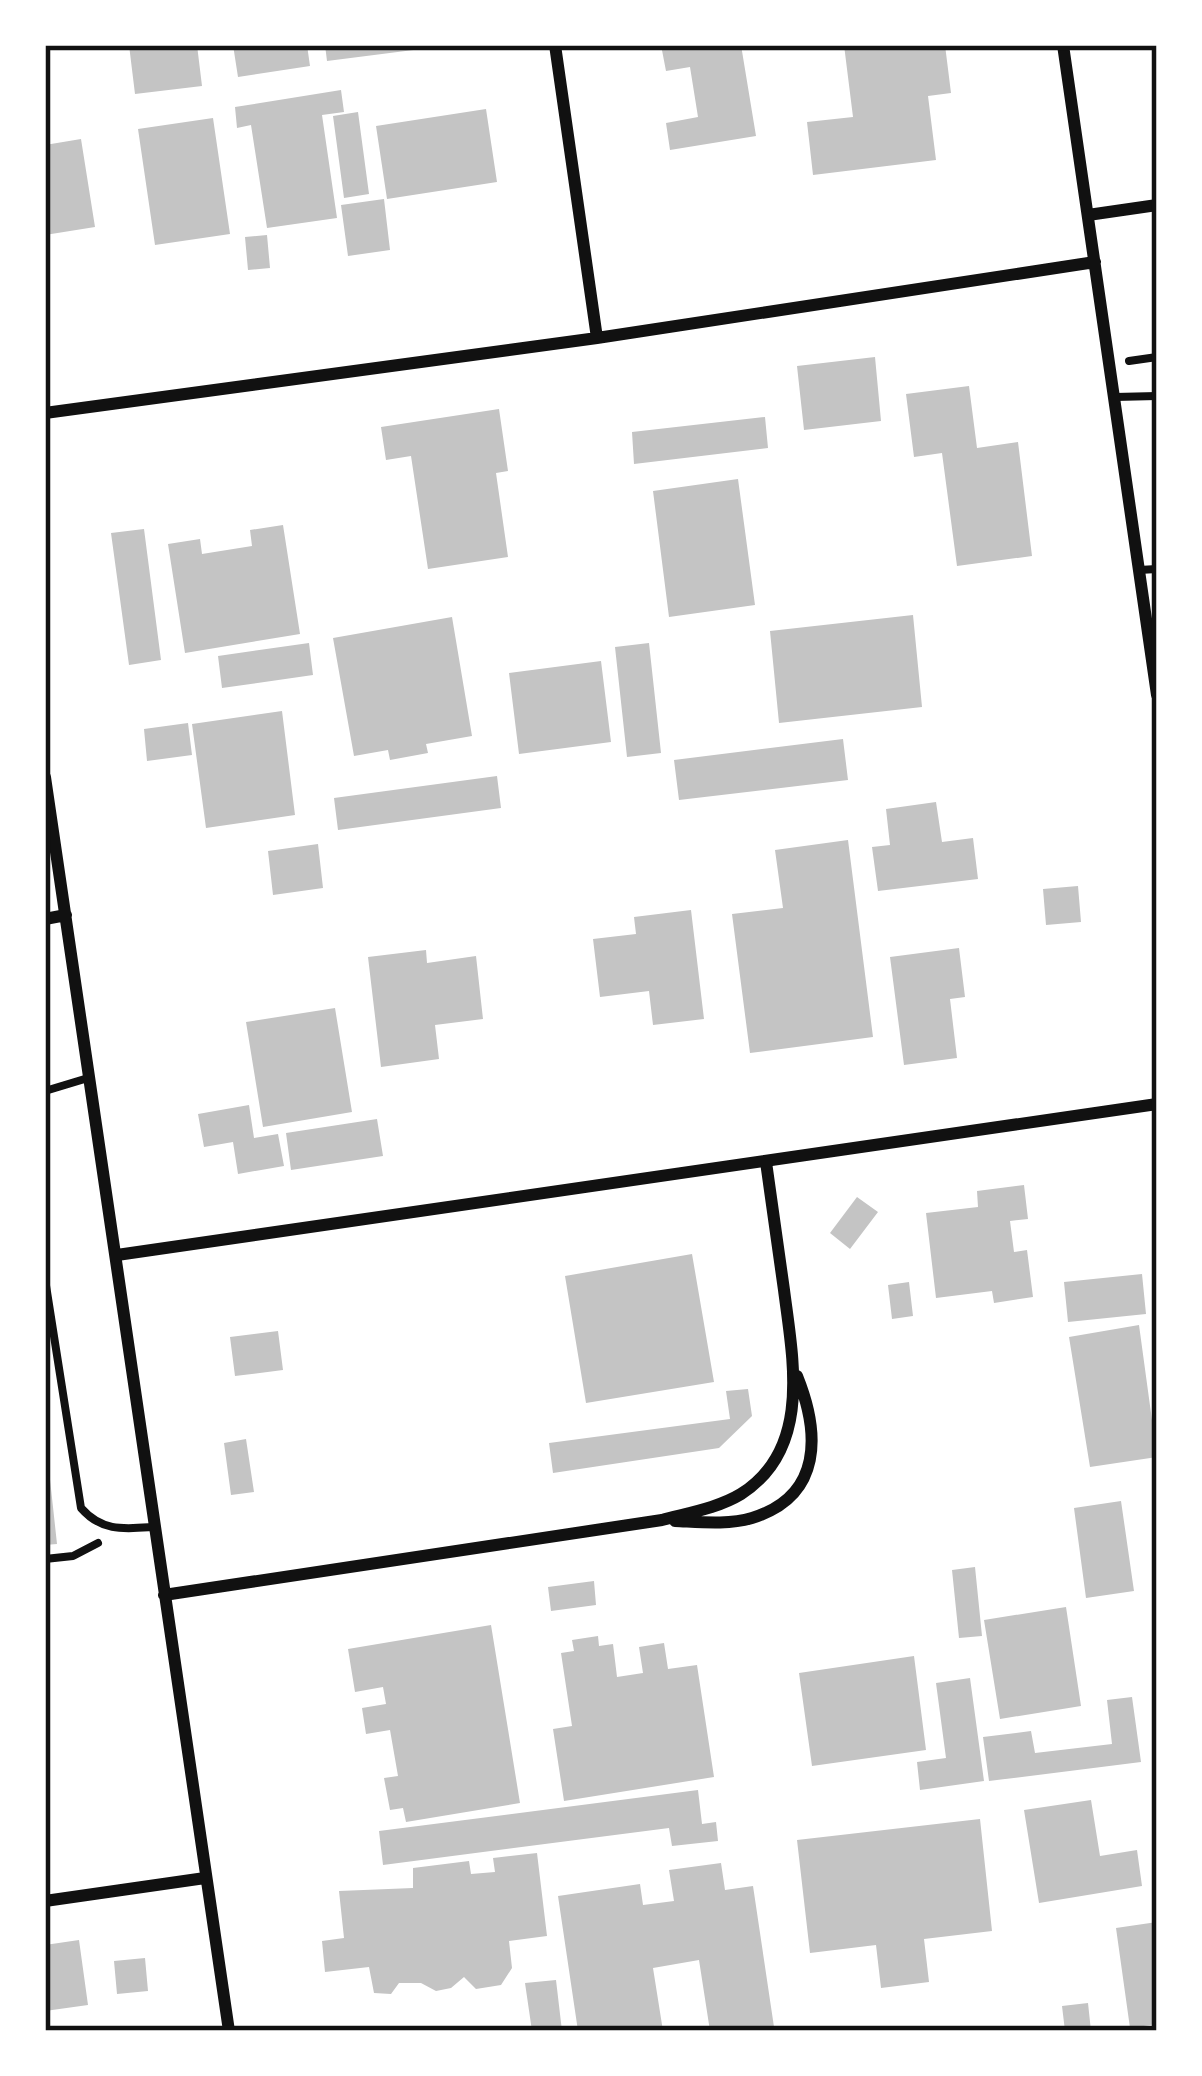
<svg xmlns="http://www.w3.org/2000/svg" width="1202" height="2076" font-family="'DM Sans',sans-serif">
  <rect width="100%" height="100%" fill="#fff"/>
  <path fill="#c4c4c4" d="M129 45H197L202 86 135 94Z
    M233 45H307L310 66 238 77Z
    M325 45H429V48L327 61Z
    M661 45H741L756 136 670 150 666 123 698 117 690 67 666 71Z
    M844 45H945L951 93 928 96 936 160 813 175 807 122 853 117Z
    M341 90 344 112 322 115 337 218 267 228 251 125 237 128 235 107Z
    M486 109 497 182 387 199 376 126Z
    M358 112 369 194 344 198 333 116Z
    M213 118 230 234 155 245 138 129Z
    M81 139 95 227 45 235V145Z
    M384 199 390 250 348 256 341 205Z
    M267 235 270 268 248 270 245 237Z
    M875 357 881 421 804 430 797 366Z
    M969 386 977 448 1018 442 1032 556 957 566 942 453 914 457 906 394Z
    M499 409 508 471 496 473 508 557 428 569 411 456 386 460 381 427Z
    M765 417 768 448 634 464 632 432Z
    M738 479 755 605 669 617 653 491Z
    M283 525 300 634 185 653 168 544 200 539 202 554 252 546 250 530Z
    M144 529 161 660 129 665 111 533Z
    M913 615 922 707 779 723 770 631Z
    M452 617 472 736 426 744 428 753 390 760 388 750 354 756 333 638Z
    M309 643 313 675 222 688 218 656Z
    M649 643 661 753 627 757 615 647Z
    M601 661 611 742 519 754 509 673Z
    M282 711 295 815 206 828 192 724Z
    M188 723 192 755 147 761 144 729Z
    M843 739 848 780 679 800 674 760Z
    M497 776 501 808 338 830 334 798Z
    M936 802 942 842 973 838 978 879 878 891 872 847 890 845 886 809Z
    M848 840 873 1037 750 1053 732 914 783 908 775 850Z
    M318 844 323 888 273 895 268 851Z
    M1078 886 1081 922 1046 925 1043 889Z
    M691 910 704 1019 653 1025 649 991 600 997 593 939 636 934 634 917Z
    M959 948 965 997 950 999 957 1058 904 1065 890 957Z
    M426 950 427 963 476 956 483 1019 435 1025 439 1059 381 1067 368 957Z
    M335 1008 352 1112 263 1127 246 1022Z
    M249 1105 254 1138 278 1134 284 1166 238 1174 233 1142 204 1147 198 1114Z
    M377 1119 383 1156 291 1170 286 1133Z
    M1024 1185 1028 1219 1010 1221 1014 1252 1027 1250 1033 1297 994 1303 992 1291 936 1298 926 1213 978 1207 977 1191Z
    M857 1197 878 1212 850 1249 830 1233Z
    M692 1254 714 1382 586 1403 565 1276Z
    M1142 1274 1146 1314 1068 1322 1064 1282Z
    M909 1282 913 1316 892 1319 888 1285Z
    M1139 1325 1157 1457 1090 1467 1069 1337Z
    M278 1331 283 1370 235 1376 230 1337Z
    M748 1389 752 1416 719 1448 553 1473 549 1443 730 1419 726 1391Z
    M246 1439 254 1492 231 1495 224 1443Z
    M45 1461H48L57 1544 45 1545Z
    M1121 1501 1134 1591 1086 1598 1074 1508Z
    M975 1567 982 1636 959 1638 952 1570Z
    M594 1581 596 1605 551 1611 548 1587Z
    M1066 1607 1081 1706 1000 1719 984 1620Z
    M491 1625 520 1803 406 1822 403 1808 390 1810 384 1778 398 1776 390 1730 366 1734 362 1708 386 1704 383 1687 355 1692 348 1649Z
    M598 1636 599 1646 613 1644 617 1677 643 1673 639 1647 664 1643 668 1669 697 1665 714 1777 564 1801 553 1729 572 1726 561 1653 574 1651 572 1640Z
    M914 1656 926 1750 812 1766 799 1673Z
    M970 1678 984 1781 920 1790 917 1762 946 1758 936 1683Z
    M1132 1697 1141 1762 989 1781 983 1737 1031 1731 1035 1753 1112 1744 1107 1700Z
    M698 1790 702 1824 716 1822 718 1841 672 1846 669 1828 383 1865 379 1831Z
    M1091 1800 1100 1856 1137 1850 1142 1886 1039 1903 1024 1810Z
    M980 1819 992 1931 924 1939 929 1982 881 1988 876 1945 810 1953 797 1840Z
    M537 1853 547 1936 509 1941 512 1968 501 1985 476 1989 464 1977 451 1988 436 1991 421 1983H399L391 1994 374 1993 369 1967 325 1972 322 1941 344 1938 339 1891 413 1888V1868L469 1861 471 1874 495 1872 493 1858Z
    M721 1863 725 1890 753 1886 774 2027 710 2031 699 1960 653 1968 663 2031H578L558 1896 640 1884 643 1905 674 1901 669 1870Z
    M1157 1922V2024L1130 2028 1116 1928Z
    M79 1940 88 2005 45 2011V1945Z
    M145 1958 148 1991 117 1994 114 1961Z
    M556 1980 562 2031H532L525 1983Z
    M1088 2003 1091 2031H1065L1062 2006Z"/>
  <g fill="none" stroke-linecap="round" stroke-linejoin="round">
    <path stroke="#111" stroke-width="8" d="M1129 361 1157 357
      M45 1559 73 1556 98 1543"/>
    <path stroke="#111" stroke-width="8" d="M1115 397 1157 396
      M1139 570 1157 569
      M45 1091 88 1078
      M45 1279 81 1508C102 1532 124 1529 153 1527"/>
    <path stroke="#111" stroke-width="12" d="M555 45 597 338
      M1063 45 1157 695
      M1088 215 1157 205
      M45 413 597 338 1095 262
      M45 777 229 2031
      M45 919 66 915
      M117 1255 1157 1104
      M675 1521C700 1522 728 1525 752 1518 823 1496 820 1433 797 1376
      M164 1595 662 1520C688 1513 718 1508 741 1494 812 1449 793 1360 784 1290 778 1248 772 1205 766 1162
      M45 1901 205 1878"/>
  </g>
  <rect width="1202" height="2076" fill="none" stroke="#ffffff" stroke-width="96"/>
  <rect x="48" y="48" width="1106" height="1980" fill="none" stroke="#111" stroke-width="4.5"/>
</svg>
